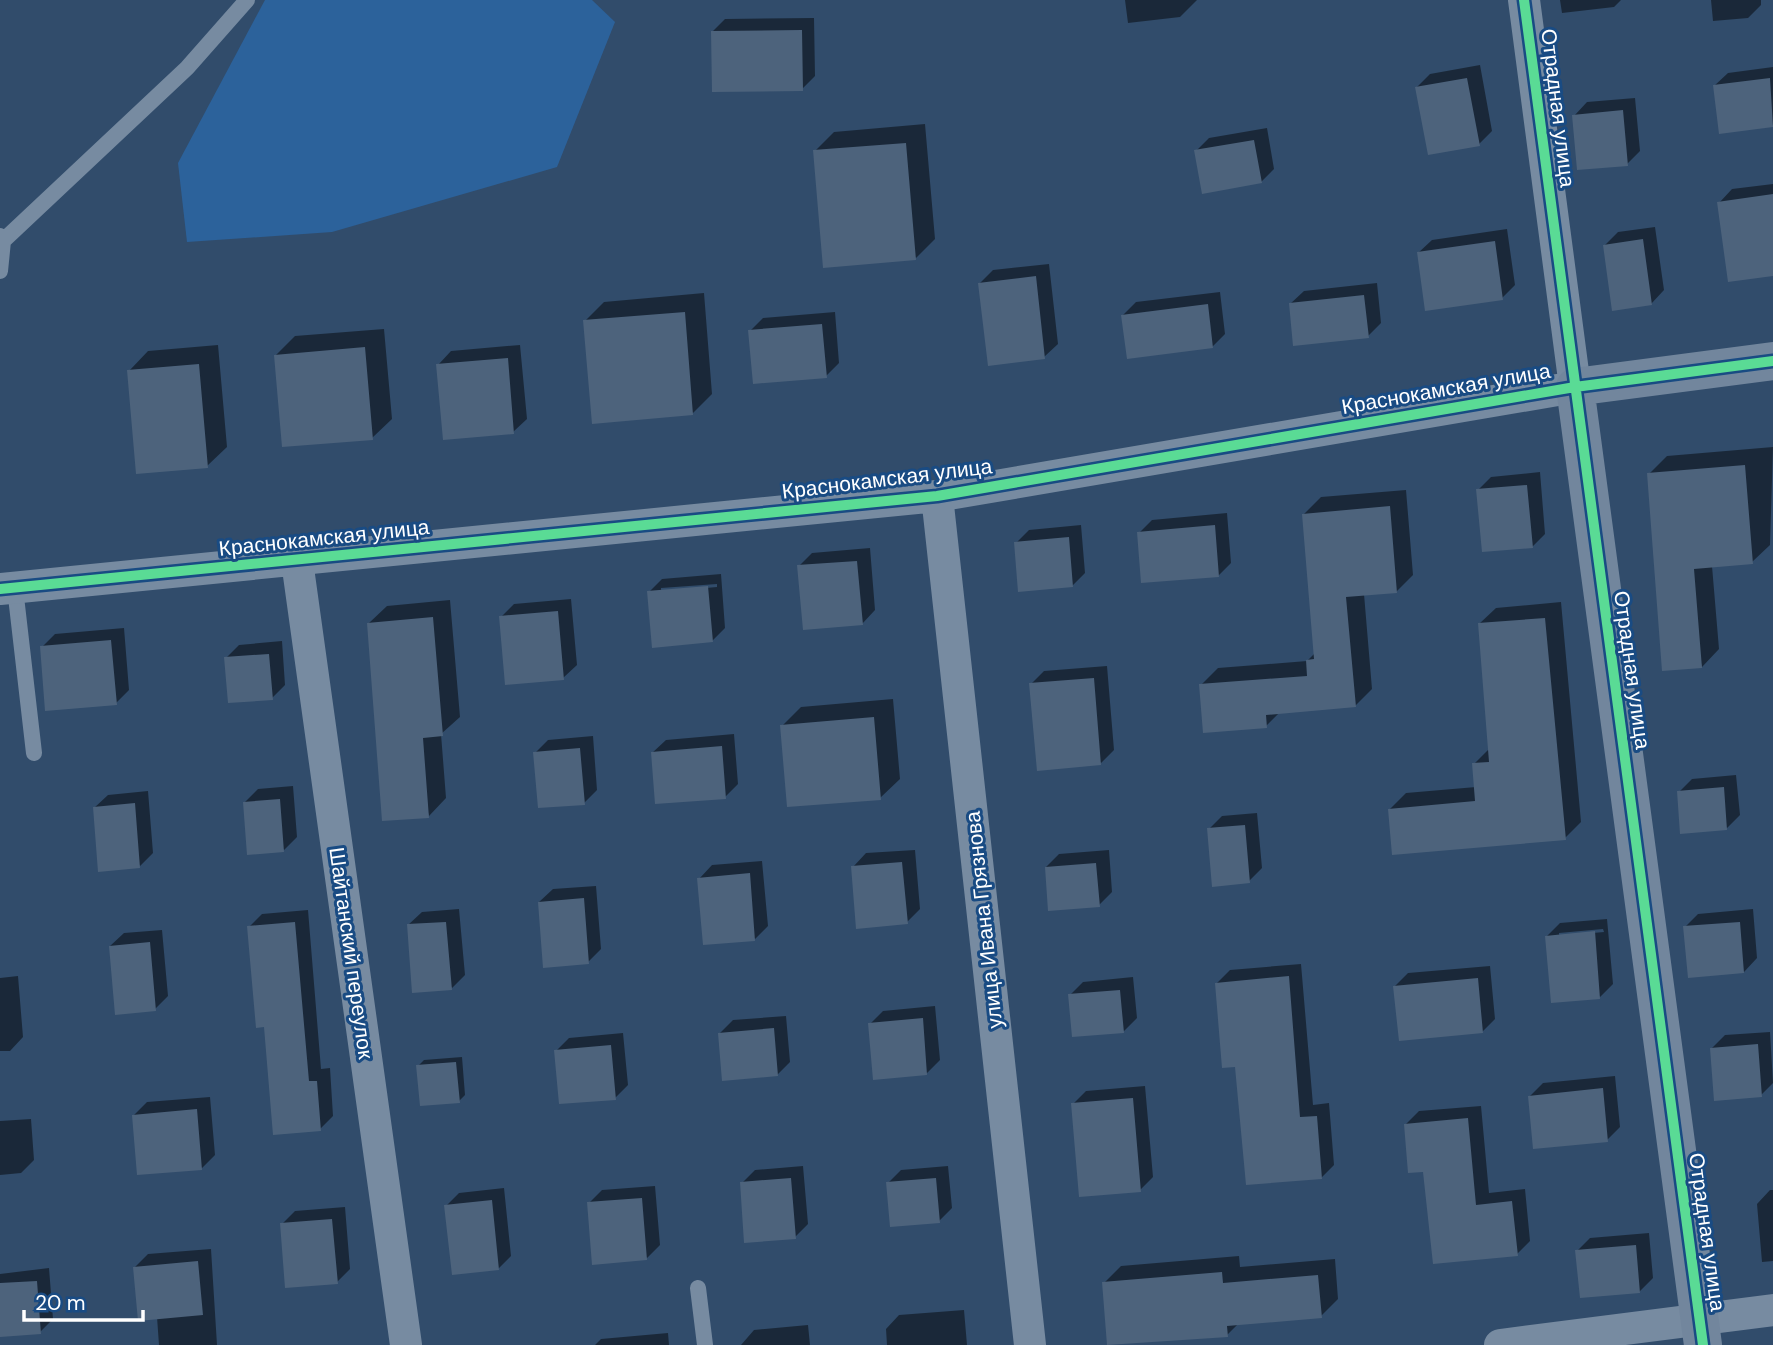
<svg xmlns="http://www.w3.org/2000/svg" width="1773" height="1345" font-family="'DM Sans',sans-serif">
  <rect width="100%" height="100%" fill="#314c6b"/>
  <path fill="#2c629b" d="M265 0H592L615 22 557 167 332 232 187 242 178 163Z"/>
  <path fill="#0007" fill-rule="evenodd" d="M1125 0H1197L1180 17 1128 23Z
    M1560 0H1621L1614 7 1562 13Z
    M1711 0H1761V5L1748 18 1713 21Z
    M814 18 815 76 802 89 712 32 725 19Z
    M1480 65 1492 131 1479 144 1417 87 1430 74Z
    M1773 67V125L1720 132 1714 86 1728 73Z
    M1635 98 1640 151 1627 164 1574 116 1587 102Z
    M925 124 935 239 916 258 815 151 834 132Z
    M1267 128 1274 169 1261 182 1196 151 1209 138Z
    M1773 184V274L1719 203 1732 189Z
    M1655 227 1664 290 1651 304 1605 245 1618 232Z
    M1507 229 1515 285 1502 298 1418 253 1432 240Z
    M1049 264 1058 344 1044 357 980 283 993 270Z
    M1377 283 1381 323 1368 336 1290 304 1304 291Z
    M1220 292 1225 334 1212 347 1123 315 1136 302Z
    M704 293 712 394 693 413 585 321 604 302Z
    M835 312 839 363 826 376 750 331 763 318Z
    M384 329 392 419 372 438 275 356 295 336Z
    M218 345 227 447 207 466 129 371 148 351Z
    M520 345 527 419 513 432 438 365 451 351Z
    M1773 447 1770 545 1752 562 1712 566 1719 649 1702 667 1649 474 1667 456Z
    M1540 472 1545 534 1532 547 1478 490 1491 477Z
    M1406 490 1413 575 1396 592 1364 594 1372 689 1355 706 1280 712 1266 726 1201 685 1218 668 1307 661 1316 652 1304 514 1321 497Z
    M1227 513 1231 563 1218 576 1139 533 1152 520Z
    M1081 525 1085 573 1072 586 1016 543 1029 530Z
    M870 548 875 610 862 624 799 566 812 553Z
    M721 574 725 628 712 641 649 592 662 579ZM717 584V587L661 592V588Z
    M571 599 577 665 563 678 501 617 514 604Z
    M450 600 460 717 441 734 446 798 429 816 369 623 387 606Z
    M1561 602 1581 822 1565 838 1390 809 1406 793 1476 787 1474 764 1490 748 1479 624 1496 608Z
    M124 628 129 690 116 703 42 647 55 634Z
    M282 641 285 685 272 698 226 658 239 645Z
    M1107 666 1114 750 1101 763 1031 684 1044 671Z
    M893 699 900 779 880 798 782 726 801 707Z
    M734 734 738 784 725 797 652 753 666 740Z
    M593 736 597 790 584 803 535 753 548 740Z
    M1736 775 1740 815 1727 828 1679 792 1692 779Z
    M293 786 297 837 284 850 245 802 258 789Z
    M148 791 153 853 140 866 94 808 108 795Z
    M1257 813 1262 868 1249 881 1209 829 1222 816Z
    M915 850 920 909 907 922 853 867 866 853Z
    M1109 850 1112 892 1099 905 1046 867 1059 854Z
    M762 861 768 926 755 939 699 879 712 865Z
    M596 886 601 949 588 962 539 902 553 889Z
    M459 909 465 975 452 988 408 925 422 912Z
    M1753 909 1757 958 1744 972 1685 927 1698 914Z
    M308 910 321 1069 330 1068 333 1116 320 1129 266 1025 249 927 262 914Z
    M1607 919 1613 984 1600 997 1547 936 1560 923ZM1603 929 1604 932 1559 936V933Z
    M162 930 168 996 155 1009 110 946 124 933Z
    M1301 964 1313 1105 1329 1103 1334 1165 1321 1178 1237 1065 1217 983 1230 970Z
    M1490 966 1495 1019 1482 1032 1395 986 1408 973Z
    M18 976 23 1037 10 1051H0V978Z
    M1133 977 1137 1018 1124 1031 1070 995 1083 982Z
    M935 1006 940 1060 927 1073 870 1024 883 1011Z
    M786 1016 790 1062 777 1075 719 1034 733 1020Z
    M1770 1032 1773 1083 1761 1095 1712 1048 1725 1035Z
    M623 1033 628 1085 615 1098 556 1051 569 1038Z
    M462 1057 465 1095 459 1101 418 1066 424 1060Z
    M1615 1076 1620 1127 1607 1140 1530 1096 1543 1083Z
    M1145 1086 1153 1177 1140 1190 1073 1104 1086 1091Z
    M210 1097 215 1155 202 1168 134 1115 147 1102Z
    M1481 1106 1489 1193 1525 1189 1530 1241 1517 1254 1424 1170 1406 1124 1419 1111Z
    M31 1119 34 1160 21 1173 0 1175V1121Z
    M803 1166 808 1224 795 1237 742 1183 755 1170Z
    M948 1166 952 1208 939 1221 888 1183 901 1170Z
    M655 1186 660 1245 647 1258 589 1203 602 1190Z
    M504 1188 511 1256 498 1269 446 1206 459 1193Z
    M1770 1190H1773V1261L1762 1262 1757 1204Z
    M345 1207 350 1269 337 1282 282 1224 295 1211Z
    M1649 1233 1653 1278 1639 1292 1577 1251 1590 1238Z
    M211 1249 217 1345H159L157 1317 135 1267 148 1254Z
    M1239 1256 1240 1267 1335 1259 1338 1299 1321 1316 1239 1323 1227 1335 1104 1283 1121 1266Z
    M49 1268 53 1319 40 1332 0 1336V1274Z
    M964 1310 967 1345H887L886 1329 899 1315Z
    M808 1325 810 1345H741L754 1330Z
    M668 1333 669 1345H595L601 1339Z"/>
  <path fill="#4d637c" d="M802 30 803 91 712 92 711 31Z
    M1467 78 1480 146 1428 155 1415 87Z
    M1770 78 1773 127 1719 134 1713 85Z
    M1623 110 1628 166 1577 170 1572 115Z
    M1254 140 1262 183 1202 194 1194 150Z
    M906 143 916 260 823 268 813 150Z
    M1773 194V276L1728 282 1717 202Z
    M1643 239 1652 305 1612 311 1603 245Z
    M1495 241 1503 300 1425 311 1417 252Z
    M1036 276 1045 359 988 366 978 283Z
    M1364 295 1369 338 1293 346 1289 303Z
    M1208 304 1213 348 1127 359 1121 315Z
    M685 312 693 415 592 424 583 320Z
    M822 324 827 378 753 384 748 330Z
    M365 347 373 440 282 447 274 355Z
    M508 358 514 434 443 440 436 364Z
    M199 364 208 468 136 474 127 370Z
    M1745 465 1753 564 1694 569 1702 668 1662 671 1647 473Z
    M1527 485 1533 548 1482 552 1476 489Z
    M1390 506 1397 593 1346 597 1356 707 1266 715 1267 728 1203 733 1199 684 1307 676 1306 660 1314 659 1302 514Z
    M1215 525 1219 577 1141 583 1137 532Z
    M1069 537 1073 587 1018 592 1014 542Z
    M857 561 863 625 803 630 797 565Z
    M708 586 713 642 652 648 647 591Z
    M558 611 564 680 505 685 499 616Z
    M433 617 443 736 423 738 429 818 382 821 367 623Z
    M1545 618 1566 840 1392 855 1388 809 1475 801 1472 763 1489 762 1478 623Z
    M111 640 117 705 45 711 40 646Z
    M269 654 273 700 228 703 224 657Z
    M1094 678 1101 765 1037 771 1029 683Z
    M874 717 881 800 787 807 780 725Z
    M722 746 726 799 655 804 651 752Z
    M580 748 585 805 538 808 533 752Z
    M1724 787 1727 830 1680 834 1677 791Z
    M280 799 284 852 247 855 243 802Z
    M135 803 140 868 98 872 93 807Z
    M1245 825 1250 883 1212 887 1207 828Z
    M902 862 908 924 856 929 851 866Z
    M1096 863 1100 907 1048 911 1045 867Z
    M750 873 755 941 703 945 697 878Z
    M584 898 589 964 543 968 538 902Z
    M295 922 309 1081H317L321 1131 273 1135 264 1027 256 1028 247 926Z
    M446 922 452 990 412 993 407 924Z
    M1740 922 1744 973 1688 978 1683 926Z
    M1595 931 1600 999 1551 1003 1545 936Z
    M150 942 156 1011 115 1015 109 946Z
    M1289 976 1300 1117 1317 1116 1322 1179 1246 1185 1235 1067 1222 1068 1215 983Z
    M1478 978 1483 1033 1399 1041 1393 986Z
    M1120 990 1124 1033 1072 1037 1068 994Z
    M923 1018 927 1075 873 1080 868 1023Z
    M774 1028 778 1076 722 1081 718 1033Z
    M1758 1044 1762 1097 1714 1101 1710 1048Z
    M611 1045 616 1100 559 1104 554 1050Z
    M456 1062 460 1103 420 1106 416 1065Z
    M1603 1088 1608 1142 1533 1149 1528 1096Z
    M1133 1098 1141 1192 1079 1197 1071 1103Z
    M197 1109 202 1170 137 1175 132 1115Z
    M1468 1118 1476 1205 1512 1201 1518 1256 1433 1264 1423 1172 1408 1173 1404 1124Z
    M791 1178 796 1239 744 1243 740 1182Z
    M936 1178 940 1223 890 1227 886 1182Z
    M642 1198 647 1260 592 1265 587 1202Z
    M492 1200 499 1270 452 1275 444 1205Z
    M332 1219 338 1284 285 1288 280 1223Z
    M1636 1245 1640 1293 1580 1298 1575 1250Z
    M198 1261 203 1315 138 1321 133 1267Z
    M1222 1272 1223 1283 1318 1275 1322 1318 1227 1326 1228 1337 1107 1345 1102 1282Z
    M37 1281 41 1334 0 1337V1283Z"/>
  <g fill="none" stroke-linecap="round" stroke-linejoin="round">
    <path stroke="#778ba1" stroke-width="16" d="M0 236 3 241 0 271
      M3 241 187 68 247 0
      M15 588 34 753
      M698 1288 705 1345"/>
    <path stroke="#778ba1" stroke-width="32" d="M937 496 1030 1345
      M297 561 406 1345
      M0 589 937 496 1575 387 1524 0
      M1500 1345 1773 1310"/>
    <path stroke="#72869d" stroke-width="38" d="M1703 1345 1575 387 1773 361"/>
    <defs>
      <path id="cycleway" d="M1524 0 1703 1345
        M0 589 937 496 1575 387 1773 361"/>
    </defs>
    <use href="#cycleway" stroke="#194b83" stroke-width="15"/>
    <use href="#cycleway" stroke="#5adb95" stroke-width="10"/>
  </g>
  <g text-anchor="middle" stroke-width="6" stroke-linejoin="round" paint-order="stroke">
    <g font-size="21" fill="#fff" stroke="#194b83">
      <text transform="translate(1558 108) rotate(83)" y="7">Отрадная улица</text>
      <text transform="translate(1446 389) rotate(-10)" y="7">Краснокамская улица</text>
      <text transform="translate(887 479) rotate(-7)" y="7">Краснокамская улица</text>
      <text transform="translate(324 538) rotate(-6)" y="7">Краснокамская улица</text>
      <text transform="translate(1632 670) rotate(82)" y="7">Отрадная улица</text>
      <text transform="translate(984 920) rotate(-96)" y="7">улица Ивана Грязнова</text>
      <text transform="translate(351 953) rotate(82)" y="7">Шайтанский переулок</text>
      <text transform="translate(1707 1232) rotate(82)" y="7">Отрадная улица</text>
    </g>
  </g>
  <path d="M24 1310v10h119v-10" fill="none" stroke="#ffffff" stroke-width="3.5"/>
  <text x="35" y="1310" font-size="21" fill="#ffffff" stroke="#194b83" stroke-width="5" paint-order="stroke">20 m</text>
</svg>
